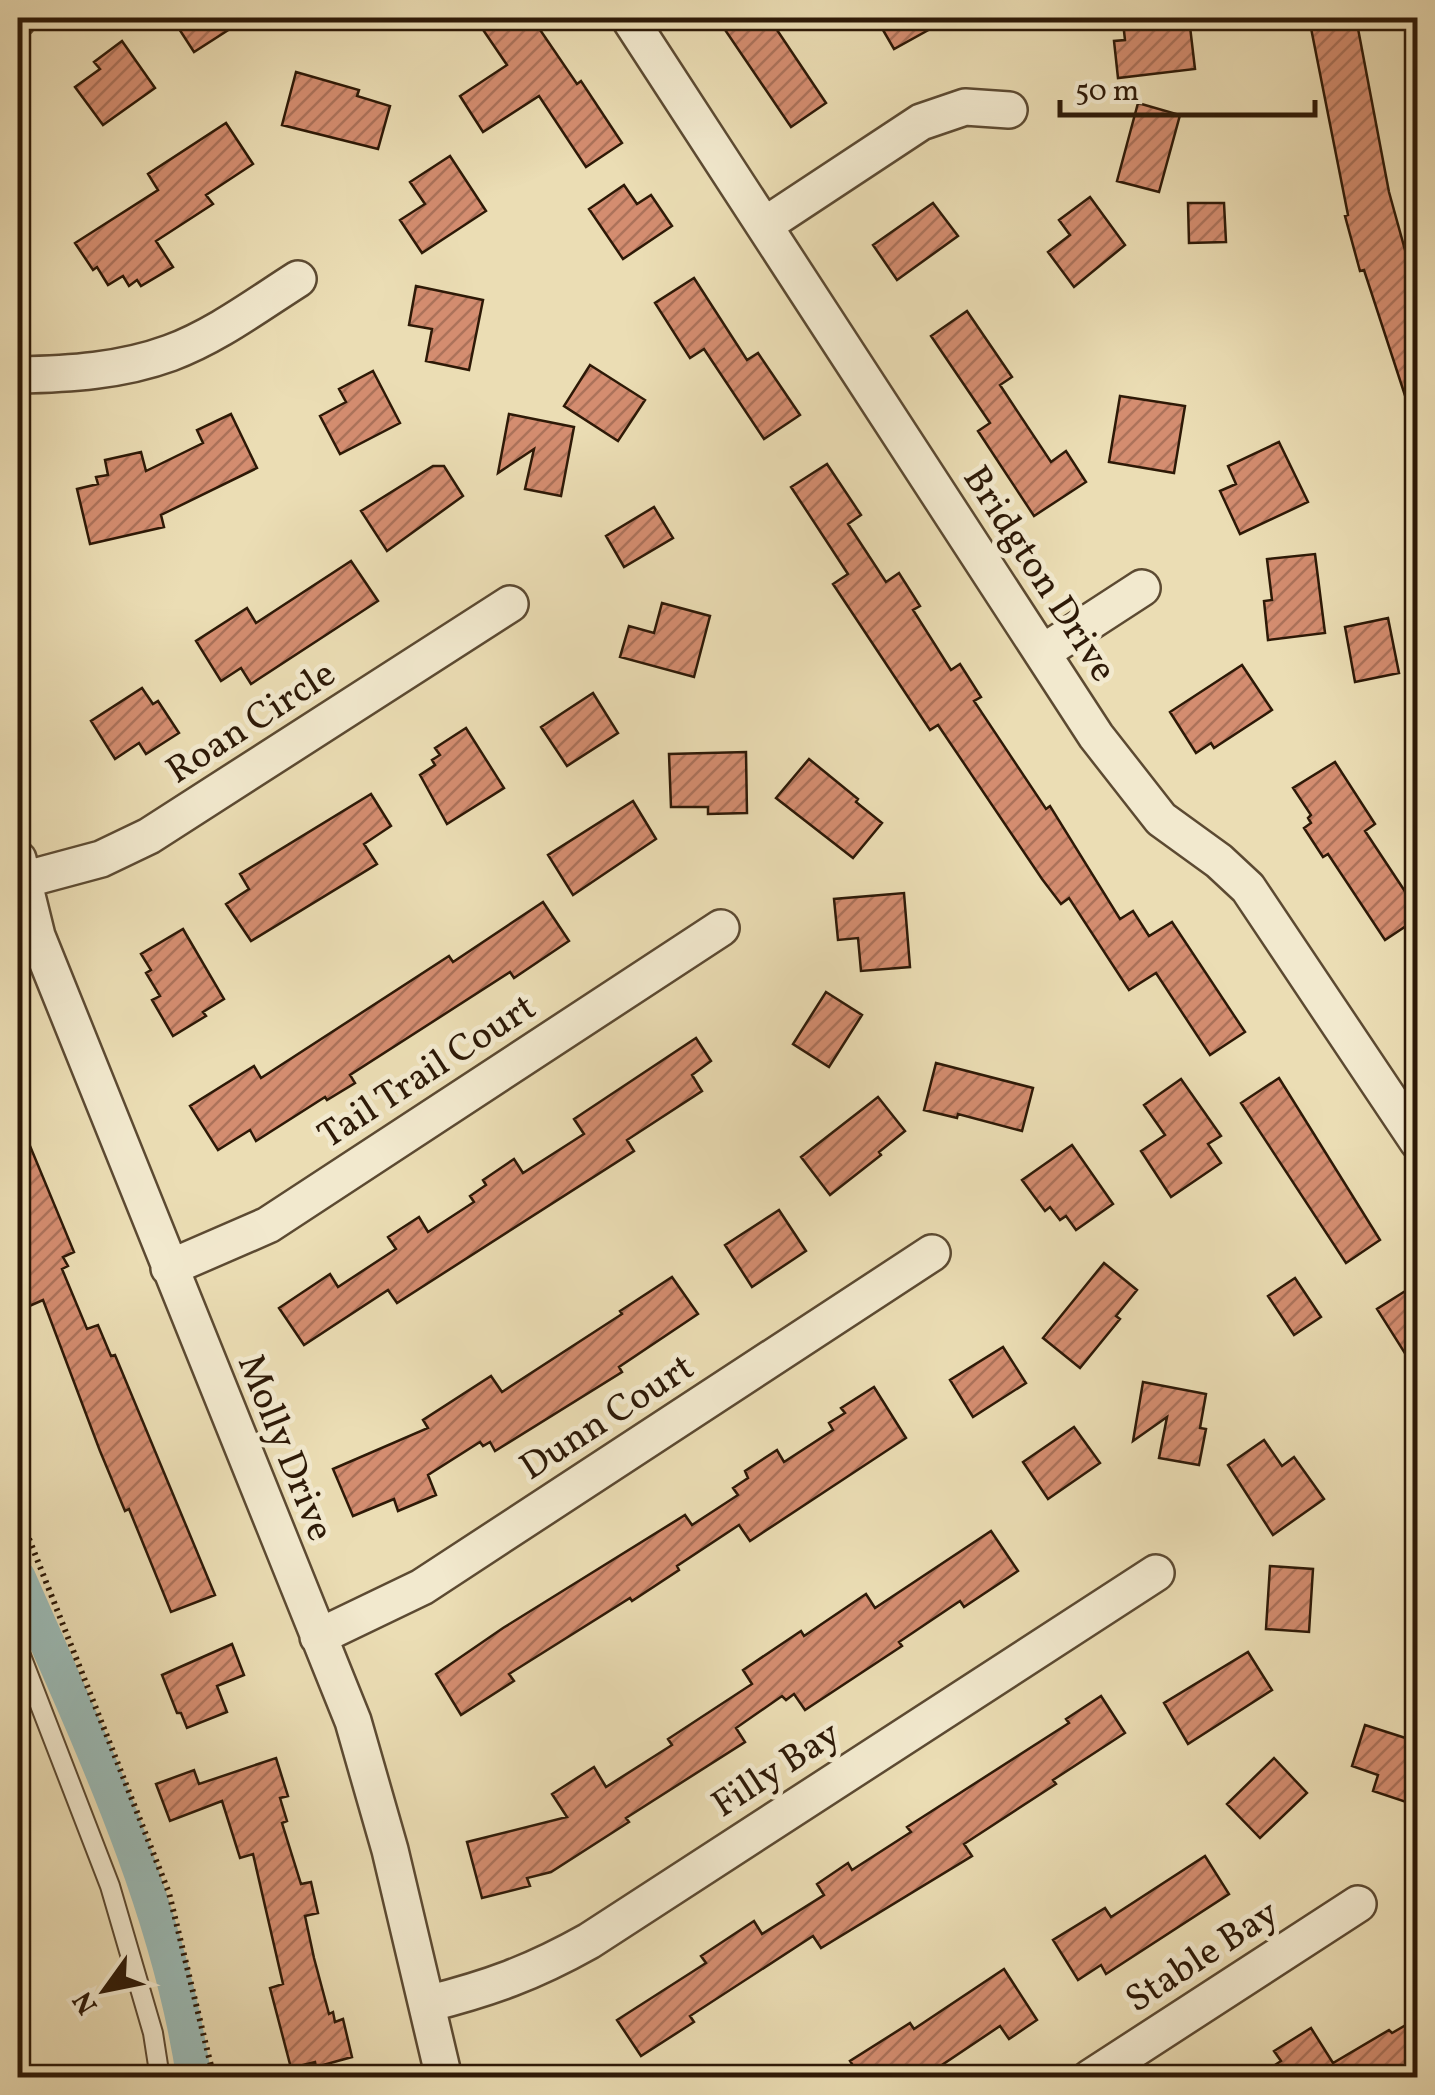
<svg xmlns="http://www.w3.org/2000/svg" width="1435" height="2095" font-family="Vollkorn,serif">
  <defs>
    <pattern id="building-hatch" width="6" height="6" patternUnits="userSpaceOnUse" patternTransform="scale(2.5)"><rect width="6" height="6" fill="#d48d70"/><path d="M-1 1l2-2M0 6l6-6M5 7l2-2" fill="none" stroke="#ac725a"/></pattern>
  </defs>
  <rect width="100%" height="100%" fill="#ebddb4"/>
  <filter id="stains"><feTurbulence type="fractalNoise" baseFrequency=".002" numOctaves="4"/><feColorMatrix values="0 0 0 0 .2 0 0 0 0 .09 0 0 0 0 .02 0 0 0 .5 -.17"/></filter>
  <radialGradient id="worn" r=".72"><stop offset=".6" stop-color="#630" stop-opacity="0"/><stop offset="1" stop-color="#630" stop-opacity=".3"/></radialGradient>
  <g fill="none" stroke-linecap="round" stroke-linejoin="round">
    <path stroke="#9bbab5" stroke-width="35" d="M18 1577C88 1737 168 1903 194 2078"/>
  </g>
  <path fill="url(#building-hatch)" stroke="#2d1907" stroke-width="2.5" d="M172 18H247L194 52Z
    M475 18H532L577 84 581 81 622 143 586 167 539 96 483 132 460 96 507 65Z
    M717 18H769L826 103 791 127Z
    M876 18H950L894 49Z
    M1158 18H1189L1195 69 1118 78 1114 41 1125 40 1123 22Z
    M1309 18H1356L1389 192 1418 297V419L1413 420 1364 270 1360 271 1345 216 1348 215Z
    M122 41 155 88 103 125 75 87 100 69 94 62Z
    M296 72 359 90 357 96 390 106 378 149 282 125Z
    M1138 103 1180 115 1159 192 1117 181Z
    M226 123 253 164 206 195 213 204 156 241 173 267 141 286 137 280 129 286 123 276 108 285 97 267 93 270 75 243 158 190 148 174Z
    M450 156 486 211 422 253 400 220 425 204 410 182Z
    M624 185 637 204 651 195 672 226 623 259 589 209Z
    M1090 197 1125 245 1074 287 1048 252 1070 235 1059 220Z
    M933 203 958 236 897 280 873 245Z
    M1188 203H1224L1226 242 1189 243Z
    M694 278 747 360 758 353 800 415 764 439 704 349 690 358 655 303Z
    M416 286 483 300 469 370 426 361 432 329 409 325Z
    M967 311 1012 377 1000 385 1051 462 1066 451 1086 482 1034 516 978 431 990 423 931 336Z
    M590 365 645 400 618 441 564 406Z
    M373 371 400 423 340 454 320 416 346 402 339 389Z
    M1120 396 1185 406 1174 473 1109 462Z
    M231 414 257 468 161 515 164 527 90 544 77 489 98 484 96 477 108 475 105 460 141 452 146 471 203 443 197 430Z
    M509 414 574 427 561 496 525 489 534 449 498 473Z
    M1279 442 1308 502 1240 534 1220 491 1236 484 1228 466Z
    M827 464 861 515 848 524 886 582 899 573 920 606 913 610 951 670 960 664 981 697 974 701 1046 809 1050 806 1120 919 1133 911 1149 936 1172 922 1245 1032 1210 1055 1156 973 1129 990 1069 898 1061 904 1042 879 938 725 930 730 833 584 848 574 791 487Z
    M433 466H444L463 496 387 551 361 511Z
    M654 507 673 538 624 567 606 536Z
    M1315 554 1325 633 1268 640 1264 601 1272 600 1267 559Z
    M351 561 378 601 251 684 241 668 221 681 196 641 247 608 256 623Z
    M662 603 710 616 694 677 620 657 629 626 654 633Z
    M1388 618 1399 673 1355 682 1345 627Z
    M1242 665 1272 710 1214 748 1211 743 1196 753 1170 712Z
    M142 688 153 704 158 701 179 733 146 754 139 743 115 759 91 721Z
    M593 693 618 733 567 766 541 727Z
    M466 728 504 788 447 824 420 775 435 765 432 760 440 755 435 748Z
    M746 752 747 813 708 814V807H671L669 754Z
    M809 759 858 799 856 802 882 823 853 858 776 798Z
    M1335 762 1375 824 1365 831 1418 911V918L1385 940 1328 854 1323 857 1304 828 1311 823 1308 818 1311 815 1293 788Z
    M371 794 391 826 364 844 377 864 251 941 226 904 249 889 240 874Z
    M633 801 656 839 573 895 548 855Z
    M904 893 910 967 861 971 858 938 838 940 834 899Z
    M543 902 569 941 514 978 510 972 350 1075 355 1083 327 1100 325 1097 256 1141 250 1130 218 1150 190 1106 254 1066 261 1078 449 956 453 962Z
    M183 929 224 999 203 1012 206 1016 173 1036 152 1000 160 996 146 973 151 970 141 954Z
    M826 992 862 1015 829 1067 793 1044Z
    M696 1038 711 1061 692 1075 702 1091 627 1140 634 1151 397 1303 388 1290 304 1345 279 1308 330 1274 338 1287 396 1249 388 1237 419 1217 428 1232 474 1202 470 1196 486 1185 483 1180 514 1159 523 1173 584 1134 574 1119Z
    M936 1063 1033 1088 1022 1131 958 1114 957 1118 924 1110Z
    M1279 1078 1380 1240 1346 1263 1241 1103Z
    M1181 1079 1221 1136 1208 1144 1221 1163 1171 1197 1141 1151 1165 1135 1144 1105Z
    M878 1097 905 1131 879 1152 881 1155 830 1195 801 1157Z
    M18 1117 74 1252 63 1257 68 1266 62 1269 87 1329 98 1325 111 1356 115 1355 215 1595 171 1612 129 1509 125 1511 100 1451 43 1300 18 1311Z
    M1072 1145 1113 1204 1076 1230 1066 1216 1060 1220 1050 1207 1045 1211 1022 1180Z
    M779 1210 806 1251 752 1287 725 1245Z
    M1104 1263 1137 1290 1116 1316 1120 1319 1080 1368 1043 1338Z
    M672 1277 698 1314 619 1367 622 1372 495 1451 490 1442 483 1446 480 1442 428 1475 436 1495 398 1511 394 1499 353 1516 333 1469 428 1428 423 1420 491 1376 502 1392 622 1314 620 1311Z
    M1295 1278 1321 1317 1294 1335 1268 1296Z
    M1418 1283V1374L1377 1309Z
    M1003 1347 1026 1383 973 1417 950 1380Z
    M1143 1382 1206 1394 1200 1428 1206 1429 1199 1465 1159 1458 1167 1417 1133 1441Z
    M874 1387 906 1438 750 1541 739 1525 677 1566 679 1570 632 1601 630 1598 509 1674 514 1681 461 1715 436 1674 503 1628 685 1515 692 1525 738 1495 733 1488 748 1478 745 1471 777 1450 784 1462 833 1430 829 1423 845 1413 841 1408Z
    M1074 1427 1100 1463 1048 1499 1023 1462Z
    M1264 1440 1282 1466 1294 1457 1324 1499 1273 1535 1228 1465Z
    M991 1531 1018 1571 964 1607 960 1601 899 1642 902 1646 805 1710 794 1694 786 1700 782 1696 736 1728 745 1742 626 1818 629 1822 551 1872 527 1878 530 1886 482 1898 467 1842 567 1817 552 1794 594 1767 606 1787 672 1745 668 1739 752 1684 743 1670 801 1631 804 1636 866 1594 875 1608Z
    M1270 1566 1313 1569 1309 1632 1266 1629Z
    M232 1644 244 1675 217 1686 227 1712 187 1728 181 1713H177L162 1675Z
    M1248 1652 1272 1690 1188 1744 1164 1703Z
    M1101 1696 1125 1733 1053 1780 1056 1784 964 1844 972 1856 821 1948 813 1936 690 2016 694 2022 641 2056 617 2020 706 1963 701 1956 754 1921 762 1934 824 1895 817 1884 848 1863 852 1870 911 1832 907 1827 1069 1723 1066 1719Z
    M1365 1725 1418 1742V1776L1409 1803 1373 1791 1378 1775 1352 1766Z
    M276 1758 288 1796 280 1798 287 1821 282 1823 301 1884 311 1882 318 1913 305 1916 314 1958 329 2014 333 2012 335 2022 343 2019 352 2057 316 2067 315 2062 291 2068 270 1988 283 1984 253 1854 240 1858 222 1801 170 1821 156 1784 194 1770 199 1784Z
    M1274 1758 1307 1793 1260 1838 1227 1804Z
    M1205 1856 1229 1894 1106 1974 1101 1965 1078 1980 1053 1940 1105 1908 1111 1917Z
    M1004 1969 1037 2020 1009 2039 1000 2026 939 2067 945 2078H861L850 2061 910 2023 914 2029Z
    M1418 2018V2069L1403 2078H1255L1281 2061 1274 2051 1311 2028 1333 2063 1389 2030 1392 2033Z"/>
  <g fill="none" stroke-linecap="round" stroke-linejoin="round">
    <defs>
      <path id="service" d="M18 1648 110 1886 153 2033 160 2078"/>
      <path id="minor" d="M629 18 1096 736 1161 819 1219 861 1248 888 1418 1142
        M18 19V18
        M765 225 921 122 965 107 1009 110
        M18 375C69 374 121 371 170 353 216 336 257 305 298 279
        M1042 653 1142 588
        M18 859 37 936 353 1721 390 1850 444 2078
        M23 880 101 859 149 836 510 604
        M169 1268 268 1225 721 928
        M318 1637 422 1587 932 1253
        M427 2004C490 1988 532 1973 589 1941L1156 1573
        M1090 2078 1358 1904"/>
    </defs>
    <use href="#service" stroke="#5c4a32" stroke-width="22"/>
    <use href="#minor" stroke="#5c4a32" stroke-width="40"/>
    <path stroke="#2d1907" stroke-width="6" stroke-dasharray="2.5 5" stroke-linecap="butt" d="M18 1511 169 1893 214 2078"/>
    <use href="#service" stroke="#f2e9ce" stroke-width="18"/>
    <use href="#minor" stroke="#f2e9ce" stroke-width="35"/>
  </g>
  <g text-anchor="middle" stroke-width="10" stroke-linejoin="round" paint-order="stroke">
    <g font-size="38" fill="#2d1907" stroke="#f2e9ce">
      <text transform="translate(1041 573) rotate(57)" y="13">Bridgton Drive</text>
      <text transform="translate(250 721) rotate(-33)" y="13">Roan Circle</text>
      <text transform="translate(426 1070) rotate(-33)" y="13">Tail Trail Court</text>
      <text transform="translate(606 1416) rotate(-33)" y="13">Dunn Court</text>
      <text transform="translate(287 1447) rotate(68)" y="13">Molly Drive</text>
      <text transform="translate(775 1768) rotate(-33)" y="13">Filly Bay</text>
      <text transform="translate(1201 1955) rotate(-33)" y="13">Stable Bay</text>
    </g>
  </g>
  <rect width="1435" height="2095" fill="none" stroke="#ebddb4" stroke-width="60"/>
  <rect x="20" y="20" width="1395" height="2055" fill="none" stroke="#2d1907" stroke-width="5"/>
  <rect x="30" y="30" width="1375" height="2035" fill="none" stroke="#2d1907" stroke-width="2.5"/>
  <g transform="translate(105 1990) rotate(237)" stroke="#f2e9ce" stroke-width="8" paint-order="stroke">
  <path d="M0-8L18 38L0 25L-18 38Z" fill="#2d1907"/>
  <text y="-15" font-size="28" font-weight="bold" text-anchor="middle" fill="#2d1907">N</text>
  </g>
  <path d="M1060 100v15h255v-15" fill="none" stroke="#2d1907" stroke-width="5"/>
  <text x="1075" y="100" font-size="30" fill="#2d1907" stroke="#f2e9ce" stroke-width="8" paint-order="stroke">50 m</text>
  <rect width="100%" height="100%" filter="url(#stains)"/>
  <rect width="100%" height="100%" fill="url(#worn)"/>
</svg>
